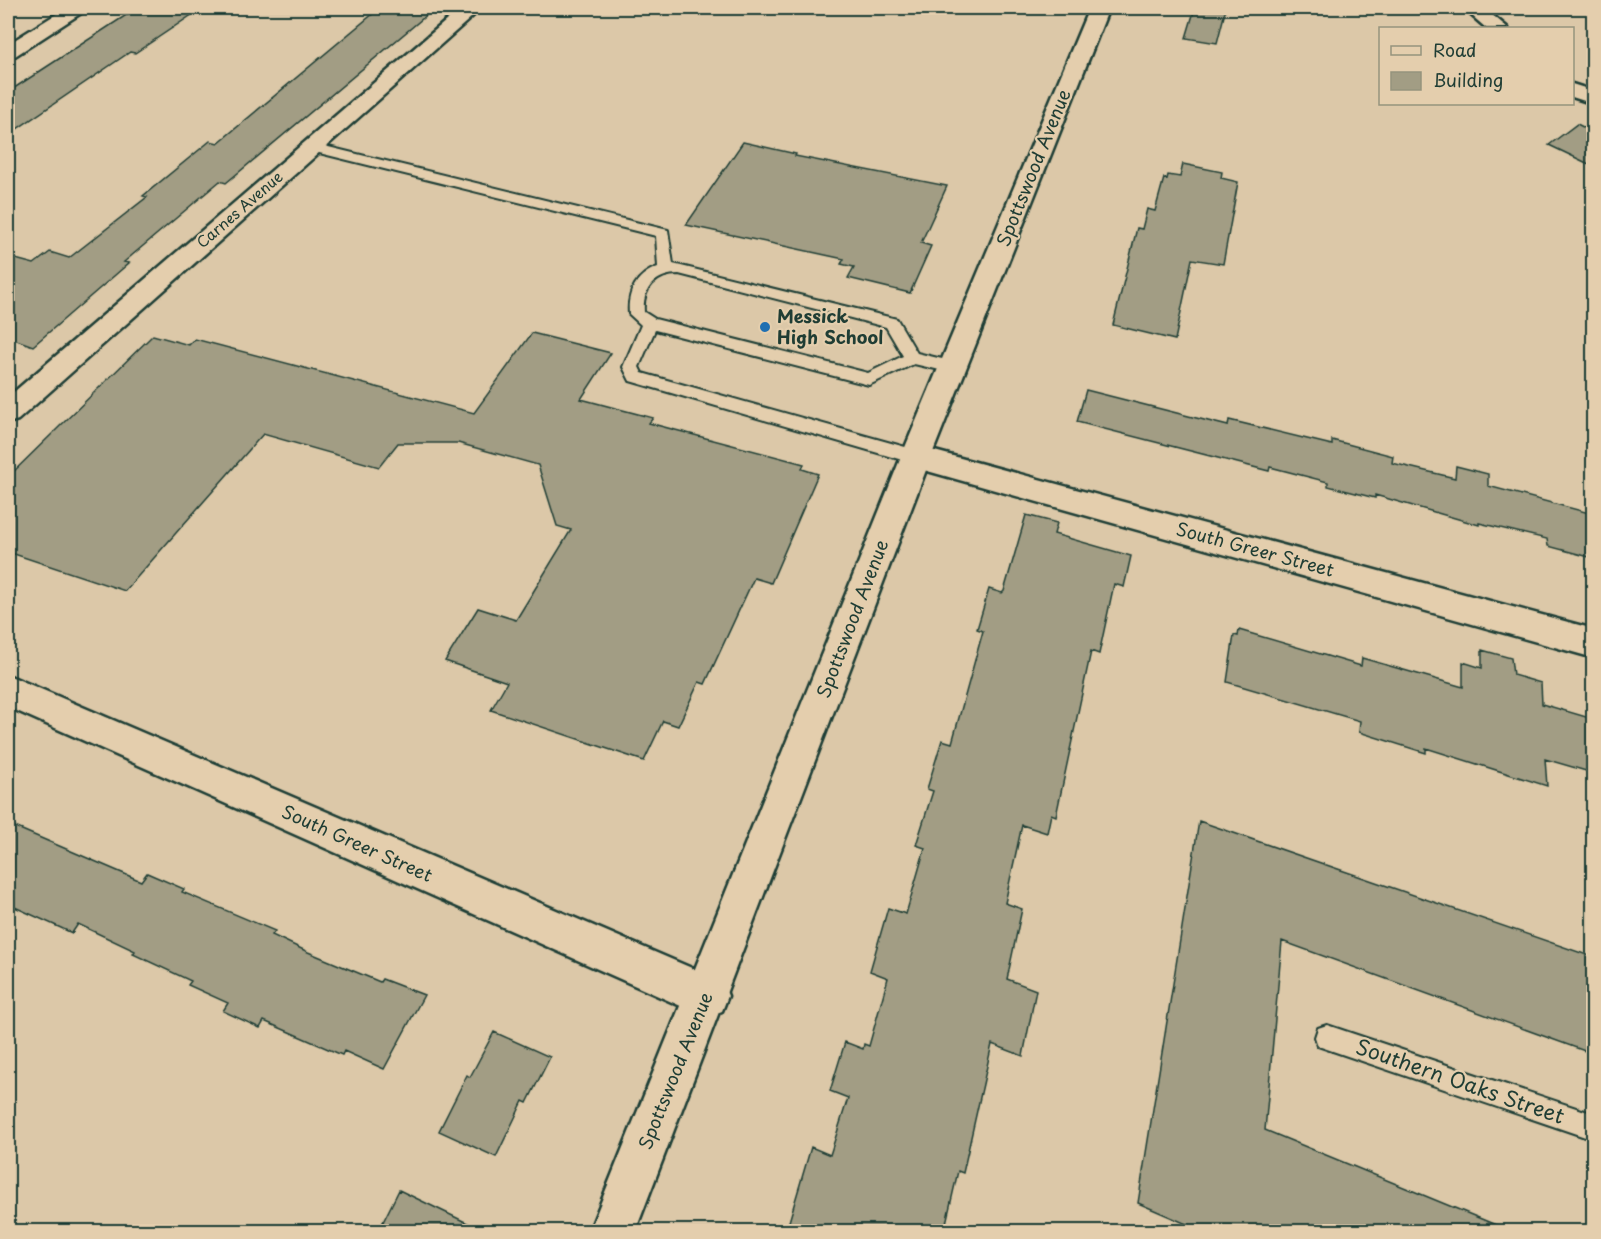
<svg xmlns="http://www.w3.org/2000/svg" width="1601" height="1239" font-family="'Playpen Sans',sans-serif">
  <rect width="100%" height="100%" fill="#dcc8a8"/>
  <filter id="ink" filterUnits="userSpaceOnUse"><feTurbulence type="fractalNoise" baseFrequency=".0167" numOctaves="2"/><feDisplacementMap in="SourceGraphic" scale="12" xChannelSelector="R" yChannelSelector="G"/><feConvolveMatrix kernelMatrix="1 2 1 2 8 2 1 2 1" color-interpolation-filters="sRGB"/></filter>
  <g filter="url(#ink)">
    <path fill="#a29d84" stroke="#1f3d34" stroke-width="1.5" d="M137 8H202L135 53 130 52 8 135V92Z
      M380 8H435L226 183 220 181 124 262 129 263 33 346 8 337V257L34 264 50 252 69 258 147 197 143 196 210 141 218 143Z
      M1195 8H1226L1217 43 1186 38Z
      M1577 124 1593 132V166L1549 145Z
      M743 142 796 154 795 156 947 186 921 243 931 246 910 293 848 278 854 267 841 264 844 259 686 225Z
      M1183 164 1222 172 1221 178 1238 182 1223 264 1192 259 1175 340 1113 325 1137 228 1142 229 1147 209 1155 211 1164 178 1167 179 1168 175 1180 177Z
      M532 333 611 353 581 399 653 418 649 423 804 464 802 469 818 474 771 583 754 578 705 684 699 682 678 726 663 721 644 761 491 710 507 682 445 661 478 608 516 620 571 530 557 526 538 465 458 443H398L379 467 263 434 125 591 8 552V477L153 335 189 345 195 339 474 413Z
      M1086 390 1228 426 1229 420 1332 445V440L1393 456 1392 463 1455 478 1456 466 1488 474V486L1593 514V558L1548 546 1547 539 1479 523V525L1375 495V498L1328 486V482L1270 467 1269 471 1077 422Z
      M1026 515 1057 523 1054 534 1131 556 1124 587 1114 584 1099 654 1091 651 1056 816 1051 814 1047 833 1022 825 1005 903 1022 909 1007 979 1036 990 1023 1056 992 1044 963 1173 958 1171 944 1232H786L811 1147 830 1155 848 1098 830 1091 845 1042 863 1049 864 1044 869 1046 888 978 870 971 888 908 906 914 925 848 916 845 933 791 927 789 942 740 952 743 983 631 977 629 989 589 1002 593 1004 591Z
      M1239 630 1361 666 1362 658 1463 687V662L1482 668V650L1511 658 1513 675 1541 683 1542 704 1593 719V773L1545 759 1547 786 1426 748V753L1359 732 1360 721 1227 682 1234 635 1238 636Z
      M1199 821 1593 957V1054L1282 941 1265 1130 1513 1232H1205L1138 1203Z
      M8 824 141 881 147 873 184 889 182 892 275 931 272 935 308 952 380 982 382 979 424 995 384 1069 344 1051 342 1055 264 1021 260 1028 223 1011 228 1003 188 985 191 981 133 954 135 951 78 924 72 933 8 904Z
      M494 1032 550 1057 527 1103 523 1101 496 1157 439 1131 467 1075 470 1077Z
      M399 1190 486 1232H378Z"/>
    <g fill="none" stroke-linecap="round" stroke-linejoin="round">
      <defs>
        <path id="service" d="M312 143 668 230 673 264 897 319 917 353 959 363 961 367 959 371 953 373 914 364 869 385 655 330 639 367 642 373 916 450 922 452 925 457 922 462 916 464 630 381 623 367 641 325 629 314C627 292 637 274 658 267L656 236 307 150 305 147ZM679 274 886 327 903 356 868 373 655 319 644 312C642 288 656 274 679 274Z
          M1327 1025 1594 1114V1140L1318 1046 1315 1037 1318 1028Z"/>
        <path id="minor" d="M66 8H89L15 56 8 58V44Z
          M461 8H482L18 420 8 423V397Z
          M1463 8H1484L1508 28H1486Z
          M1572 84 1594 91V104L1572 97Z
          M916 446 1594 629V658L906 465 901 457 906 449Z
          M8 675 722 981 728 996 722 1011 707 1017 692 1011 8 707Z"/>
        <path id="tertiary" d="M1089 8H1109L931 457 635 1232H589L901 457Z"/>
      </defs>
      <use href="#service" stroke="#1f3d34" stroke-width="4"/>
      <use href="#minor" stroke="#1f3d34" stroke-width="5"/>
      <use href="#tertiary" stroke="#1f3d34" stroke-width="5"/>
      <use href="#service" fill="#e4cead" fill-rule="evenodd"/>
      <use href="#minor" fill="#e4cead" fill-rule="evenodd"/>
      <use href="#tertiary" fill="#e4cead" fill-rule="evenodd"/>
    </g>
  </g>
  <circle fill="#1f6fb2" stroke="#e4cead" stroke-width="2" cx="765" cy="327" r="6"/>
  <g text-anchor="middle" stroke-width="4.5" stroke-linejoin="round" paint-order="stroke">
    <g font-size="15" fill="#1f3d34" stroke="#e4cead">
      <text transform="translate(240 210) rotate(-41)" y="5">Carnes Avenue</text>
    </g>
    <g font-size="18" fill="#1f3d34" stroke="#e4cead">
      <text transform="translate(1034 168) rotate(-68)" y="6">Spottswood Avenue</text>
      <text transform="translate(1255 550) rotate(15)" y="6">South Greer Street</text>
      <text transform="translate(853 619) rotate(-69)" y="6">Spottswood Avenue</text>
      <text transform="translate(357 844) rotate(24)" y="6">South Greer Street</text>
      <text transform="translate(676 1071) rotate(-68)" y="6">Spottswood Avenue</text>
    </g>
    <g font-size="18" font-weight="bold" fill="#1f3d34" stroke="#e4cead" text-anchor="start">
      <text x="777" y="323">Messick<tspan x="777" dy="21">High School</tspan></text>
    </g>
    <g font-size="21" fill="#1f3d34" stroke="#e4cead">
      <text transform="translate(1460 1082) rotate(19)" y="7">Southern Oaks Street</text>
    </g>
  </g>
  <rect width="1601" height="1239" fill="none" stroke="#e4cead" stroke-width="30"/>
  <rect x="15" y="15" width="1571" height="1209" fill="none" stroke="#1f3d34" stroke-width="2" filter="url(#ink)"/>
  <rect x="1379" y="27" width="195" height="78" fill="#e4cead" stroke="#95947d" stroke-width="1.5"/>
  <rect x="1391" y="46" width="30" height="9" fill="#e4cead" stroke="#95947d" stroke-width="1.5"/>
  <text x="1433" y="57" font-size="18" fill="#1f3d34">Road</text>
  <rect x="1391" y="72" width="30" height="18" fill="#a29d84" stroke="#95947d" stroke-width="1.5"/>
  <text x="1433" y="87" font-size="18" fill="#1f3d34">Building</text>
</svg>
